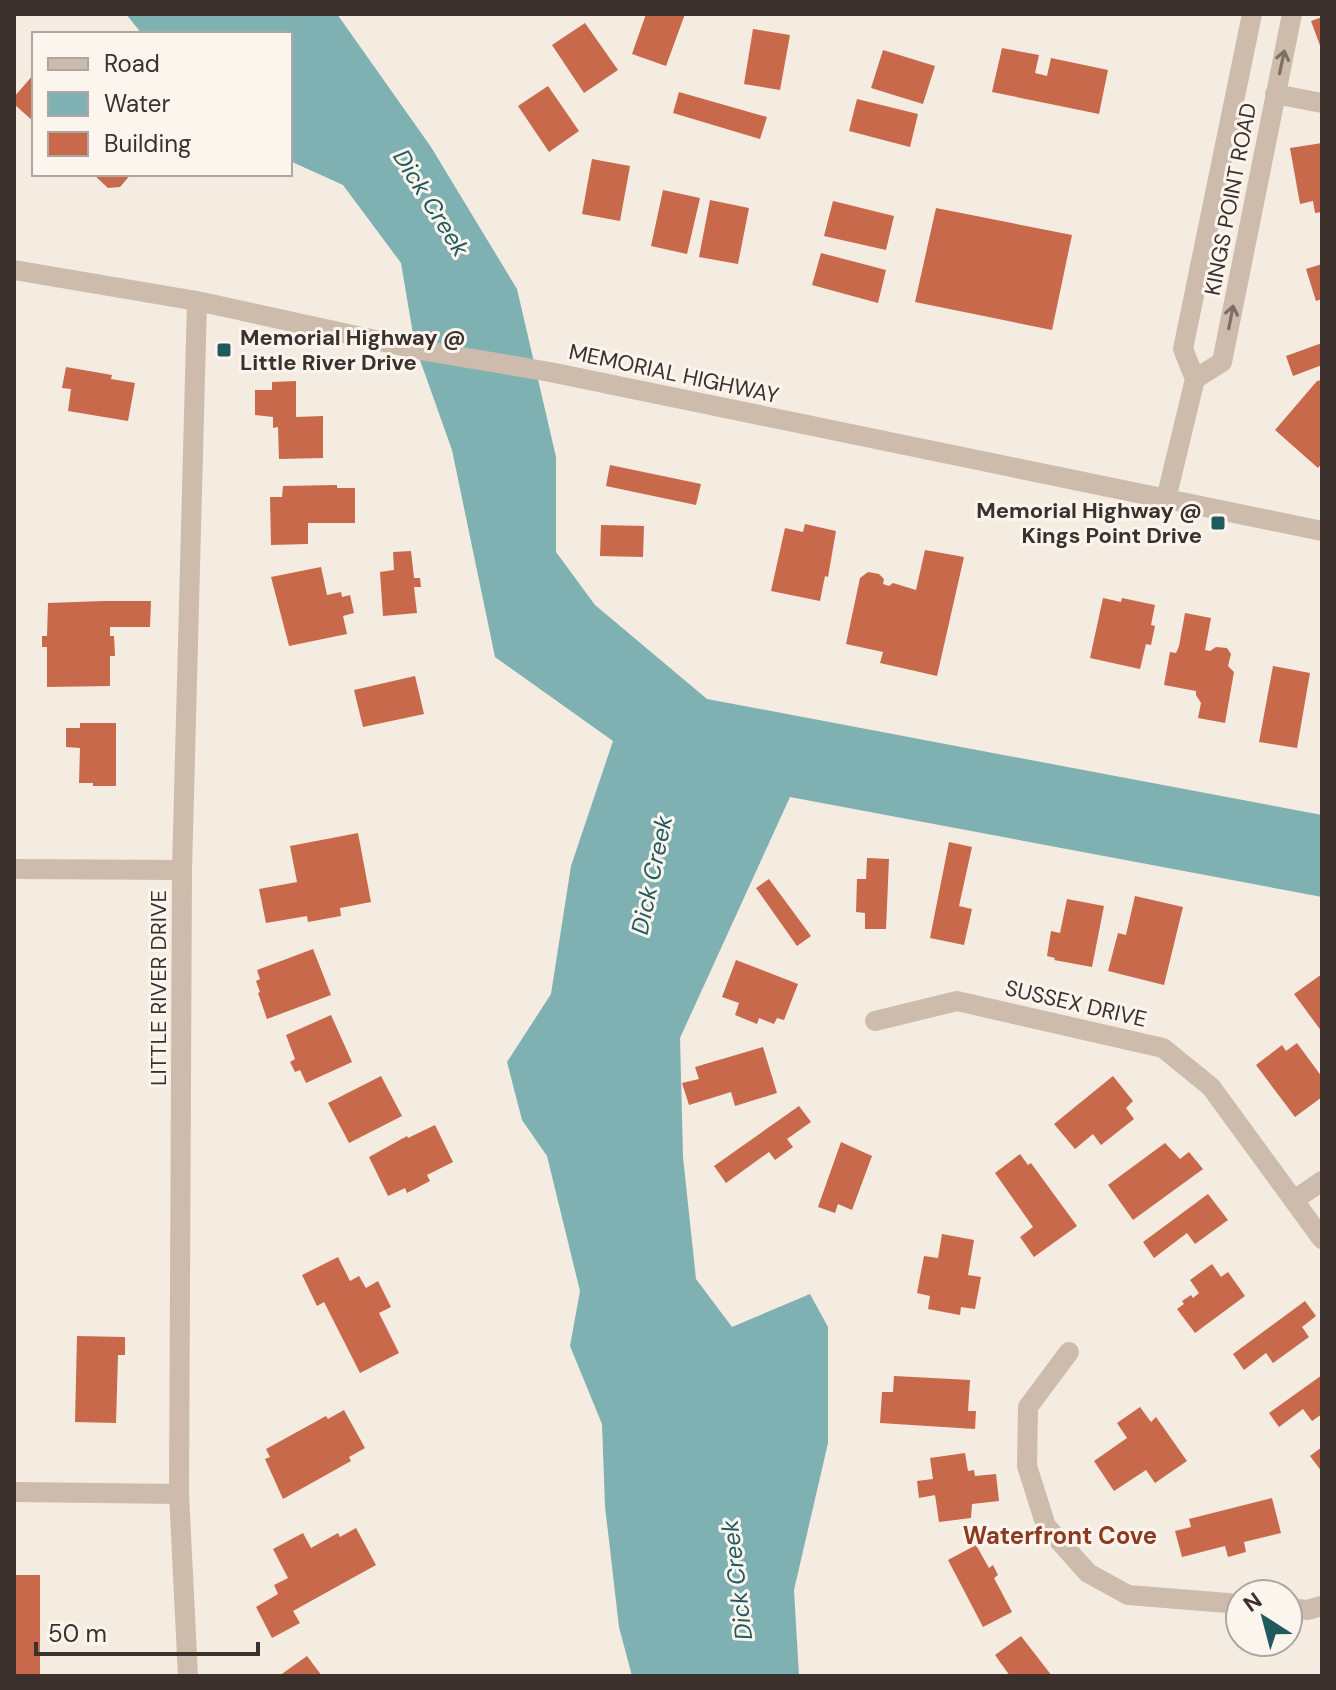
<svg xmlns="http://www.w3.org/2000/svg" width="1336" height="1690" font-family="'DM Sans',sans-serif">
  <rect width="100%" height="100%" fill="#f4ebe1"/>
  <path fill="#7fb0b2" d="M126 14H337L431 147 517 289 556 457V552L595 605 707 699 1322 815V897L790 797 680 1038 683 1157 696 1279 732 1327 810 1294 828 1327V1443L794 1590 799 1676H632L619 1627 605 1506 602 1424 570 1346 580 1291 547 1156 522 1120 507 1062 551 994 571 866 613 741 495 657 452 450 415 346 401 263 343 185 290 161V34H142Z"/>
  <path fill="#c8694b" d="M646 14H685L666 66 632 54Z
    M1322 17V51L1311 21Z
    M585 23 618 70 584 93 552 45Z
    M753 29 790 35 780 90 744 84Z
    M1002 48 1039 55 1035 73 1047 76 1051 58 1108 70 1099 114 992 92Z
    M883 50 935 66 923 104 871 88Z
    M34 74V122L14 104V97Z
    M548 86 579 131 549 152 518 106Z
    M679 92 767 117 760 139 673 113Z
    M857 99 918 114 910 147 849 131Z
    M1322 143V212L1315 213 1313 201 1300 204 1290 148Z
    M592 159 630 166 620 221 582 214Z
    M93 174H131L120 187 108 188Z
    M663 190 700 198 687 254 651 246Z
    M710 200 749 208 738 264 699 257Z
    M833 201 894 216 886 250 824 236Z
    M936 208 1072 235 1052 330 915 302Z
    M821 253 886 270 878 303 812 285Z
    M1322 264V299L1316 301 1306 269Z
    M1322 343V365L1293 376 1286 356Z
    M66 367 112 375 111 379 135 383 128 421 68 411 71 389 62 388Z
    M1322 380V463L1318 468 1275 430 1317 381Z
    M296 381V417L323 416V458L279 459 278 427 273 428V417L255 415V390H272V382Z
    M610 465 701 484 696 505 606 486Z
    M337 485V488H355V523H308V544L271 545 270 497H282L283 486Z
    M805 524 836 531 828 577 825 576 820 601 771 591 785 528 803 532Z
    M601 525 644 526 643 557 600 556Z
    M925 550 964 557 937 676 880 663 883 652 846 644 860 578 868 572 879 574 884 579 883 584 889 586 893 583 916 590Z
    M411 551 414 578H420L421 587H414L417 613 383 616 380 572 394 570 393 552Z
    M321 567 327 595 341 592 342 597 350 595 354 613 343 616 347 634 289 646 271 577Z
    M1103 598 1121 602 1122 598 1155 605 1151 625 1155 626 1151 645 1146 644 1140 669 1090 658Z
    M104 601H151L150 627H110V636H114L115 656H110V686L47 687V647H42V636H47L48 603Z
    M1185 613 1211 618 1205 650 1210 651 1216 647 1227 648 1231 654 1228 666 1234 672 1225 723 1198 718 1201 703 1196 695V691L1164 685 1170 652 1176 653 1179 646Z
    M1273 666 1310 673 1297 748 1259 742Z
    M415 676 424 714 363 727 354 690Z
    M80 723H116V786H93V783H79L80 748 66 747V728H80Z
    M358 833 371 902 340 908 341 916 308 922 307 916 266 923 259 889 297 882 290 846Z
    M949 842 972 847 959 906 972 909 964 945 930 938Z
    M867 858 889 859 886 929H865V913L856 912 857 879H866Z
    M769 879 811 936 797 946 756 888Z
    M1135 896 1183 907 1164 985 1108 971 1118 933 1126 935Z
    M1067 899 1104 906 1092 967 1054 960 1055 958 1047 956 1051 931 1060 933Z
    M313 949 331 995 267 1019 258 993 260 992 256 981 260 979 257 970Z
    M736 960 798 984 784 1020 777 1018 774 1024 759 1018 757 1024 735 1015 739 1003 722 997Z
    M1322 974V1032L1294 994Z
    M331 1015 352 1062 306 1083 300 1070 295 1072 290 1062 295 1059 286 1035Z
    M1297 1043 1322 1077V1097L1295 1117 1256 1065 1282 1045 1286 1051Z
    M763 1047 777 1093 735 1106 731 1092 689 1105 682 1083 699 1079 695 1067Z
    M381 1076 402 1116 349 1143 328 1103Z
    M1113 1076 1133 1101 1126 1108 1134 1119 1101 1145 1093 1134 1075 1149 1054 1124Z
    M799 1106 811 1122 787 1139 793 1147 775 1160 769 1152 726 1183 714 1166Z
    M435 1125 453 1162 427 1175 430 1181 407 1193 405 1188 388 1196 369 1157 407 1136 408 1138Z
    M841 1142 872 1156 852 1210 838 1204 835 1213 818 1207Z
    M1165 1143 1180 1159 1189 1152 1203 1169 1133 1220 1108 1185Z
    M1020 1154 1028 1165 1031 1163 1077 1226 1034 1257 1020 1237 1033 1227 995 1173Z
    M1208 1194 1228 1220 1195 1244 1187 1233 1154 1258 1143 1242Z
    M942 1234 974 1240 968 1275 981 1277 975 1309 961 1307 960 1315 928 1309 930 1296 917 1293 924 1256 938 1258Z
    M338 1257 350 1281 359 1276 366 1288 378 1281 391 1307 379 1313 399 1353 360 1373 324 1302 317 1306 302 1275Z
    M1212 1264 1221 1277 1228 1272 1245 1296 1195 1333 1177 1309 1184 1304 1182 1301 1191 1295 1193 1298 1199 1293 1190 1280Z
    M1305 1301 1316 1316 1302 1327 1309 1337 1273 1363 1266 1353 1244 1370 1233 1354Z
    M77 1336 125 1337V1355H118L116 1423 75 1422Z
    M1322 1375V1414L1312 1421 1303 1409 1279 1427 1269 1413Z
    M894 1376 970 1380 968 1411H976L975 1429 880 1423 882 1392H893Z
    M1140 1407 1151 1422 1156 1417 1187 1461 1155 1483 1146 1470 1114 1491 1094 1461 1127 1438 1117 1423Z
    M344 1410 365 1448 349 1457 351 1461 283 1499 265 1459 270 1457 266 1449 326 1416 328 1419Z
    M1322 1447V1472L1310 1456Z
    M965 1453 968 1471 974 1470 975 1476 996 1474 999 1501 972 1504 971 1518 939 1522 935 1495 919 1498 917 1481 933 1479 930 1458Z
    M1272 1498 1281 1533 1244 1542 1246 1552 1228 1557 1225 1546 1182 1557 1175 1531 1191 1527 1189 1519Z
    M356 1528 376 1565 293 1611 300 1623 272 1638 256 1607 278 1594 274 1585 288 1578 273 1549 303 1533 311 1548 338 1533 340 1537Z
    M976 1545 989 1568 993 1565 998 1575 994 1578 1012 1612 983 1627 948 1560Z
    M14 1575H40V1676H14Z
    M1021 1636 1052 1676H1010L995 1655Z
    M307 1656 322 1676H279Z"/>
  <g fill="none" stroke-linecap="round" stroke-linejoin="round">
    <path stroke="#cdbbac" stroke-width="20" d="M1275 94 1322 103
      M14 270 197 301 426 351 550 372 1322 531
      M1195 379 1222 362 1292 14
      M1166 499 1195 379 1183 349 1252 14
      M14 869 182 870
      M875 1021 957 1001 1163 1048 1211 1087 1322 1239
      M1294 1200 1322 1181
      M1069 1352 1028 1407 1027 1466 1046 1526 1088 1573 1128 1595 1240 1604
      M14 1492 179 1494
      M1288 1608 1307 1610 1322 1606
      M188 1676 179 1494 182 870 197 301"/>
  </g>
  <defs><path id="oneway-shaft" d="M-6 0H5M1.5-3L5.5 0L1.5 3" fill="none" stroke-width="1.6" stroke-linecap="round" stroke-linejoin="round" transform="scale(2)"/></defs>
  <g stroke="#7d6f65">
    <use href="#oneway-shaft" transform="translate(1282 62) rotate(-78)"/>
    <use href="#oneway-shaft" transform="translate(1231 317) rotate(-79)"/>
  </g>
  <g fill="#1f5a5e" stroke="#fbf5ee" stroke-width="3">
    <rect x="216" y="342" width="16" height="16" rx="4"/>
    <rect x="1210" y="515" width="16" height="16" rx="4"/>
  </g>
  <g text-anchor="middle" stroke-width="6" stroke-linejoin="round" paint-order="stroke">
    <g font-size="22" fill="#3b302b" stroke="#fbf5ee">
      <text transform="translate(1230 199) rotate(-79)" y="8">KINGS POINT ROAD</text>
      <text transform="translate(674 373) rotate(12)" y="8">MEMORIAL HIGHWAY</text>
      <text transform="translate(158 988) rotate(-90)" y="8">LITTLE RIVER DRIVE</text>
      <text transform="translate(1076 1003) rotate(13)" y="8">SUSSEX DRIVE</text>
    </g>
    <g font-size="22" font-weight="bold" fill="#3b302b" stroke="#fbf5ee" text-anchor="start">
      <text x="240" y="345">Memorial Highway @<tspan x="240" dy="25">Little River Drive</tspan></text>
      <text x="1202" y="518" text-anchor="end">Memorial Highway @<tspan x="1202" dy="25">Kings Point Drive</tspan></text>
    </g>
    <g font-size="24" font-style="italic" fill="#1f5a5e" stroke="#fbf5ee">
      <text transform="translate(431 203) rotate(58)" y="8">Dick Creek</text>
      <text transform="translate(652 875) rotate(-78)" y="8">Dick Creek</text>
      <text transform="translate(737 1580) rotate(-97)" y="8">Dick Creek</text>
    </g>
    <g font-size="24" font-weight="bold" fill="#8c3b22" stroke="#fbf5ee">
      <text x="1060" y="1544">Waterfront Cove</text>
    </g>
  </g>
  <rect width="1336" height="1690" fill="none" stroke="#3b302b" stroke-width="32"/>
  <rect x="32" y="32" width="260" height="144" fill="#fbf5ee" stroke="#aea6a0" stroke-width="2"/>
  <rect x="48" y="58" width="40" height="12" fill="#cdbbac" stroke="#aea6a0" stroke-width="2"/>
  <text x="104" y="72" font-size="24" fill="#3b302b">Road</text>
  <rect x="48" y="92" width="40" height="24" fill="#7fb0b2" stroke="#aea6a0" stroke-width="2"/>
  <text x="104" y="112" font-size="24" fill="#3b302b">Water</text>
  <rect x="48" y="132" width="40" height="24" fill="#c8694b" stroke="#aea6a0" stroke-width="2"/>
  <text x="104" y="152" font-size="24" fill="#3b302b">Building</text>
  <g transform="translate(1264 1618) rotate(324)"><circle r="38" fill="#fbf5ee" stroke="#aea6a0" stroke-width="2"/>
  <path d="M0-6L14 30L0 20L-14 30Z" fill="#1f5a5e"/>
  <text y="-12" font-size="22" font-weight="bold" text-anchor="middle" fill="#3b302b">N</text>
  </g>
  <path d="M36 1642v12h222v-12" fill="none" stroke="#3b302b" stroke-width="4"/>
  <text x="48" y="1642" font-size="24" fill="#3b302b" stroke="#fbf5ee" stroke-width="6" paint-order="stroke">50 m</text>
</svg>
